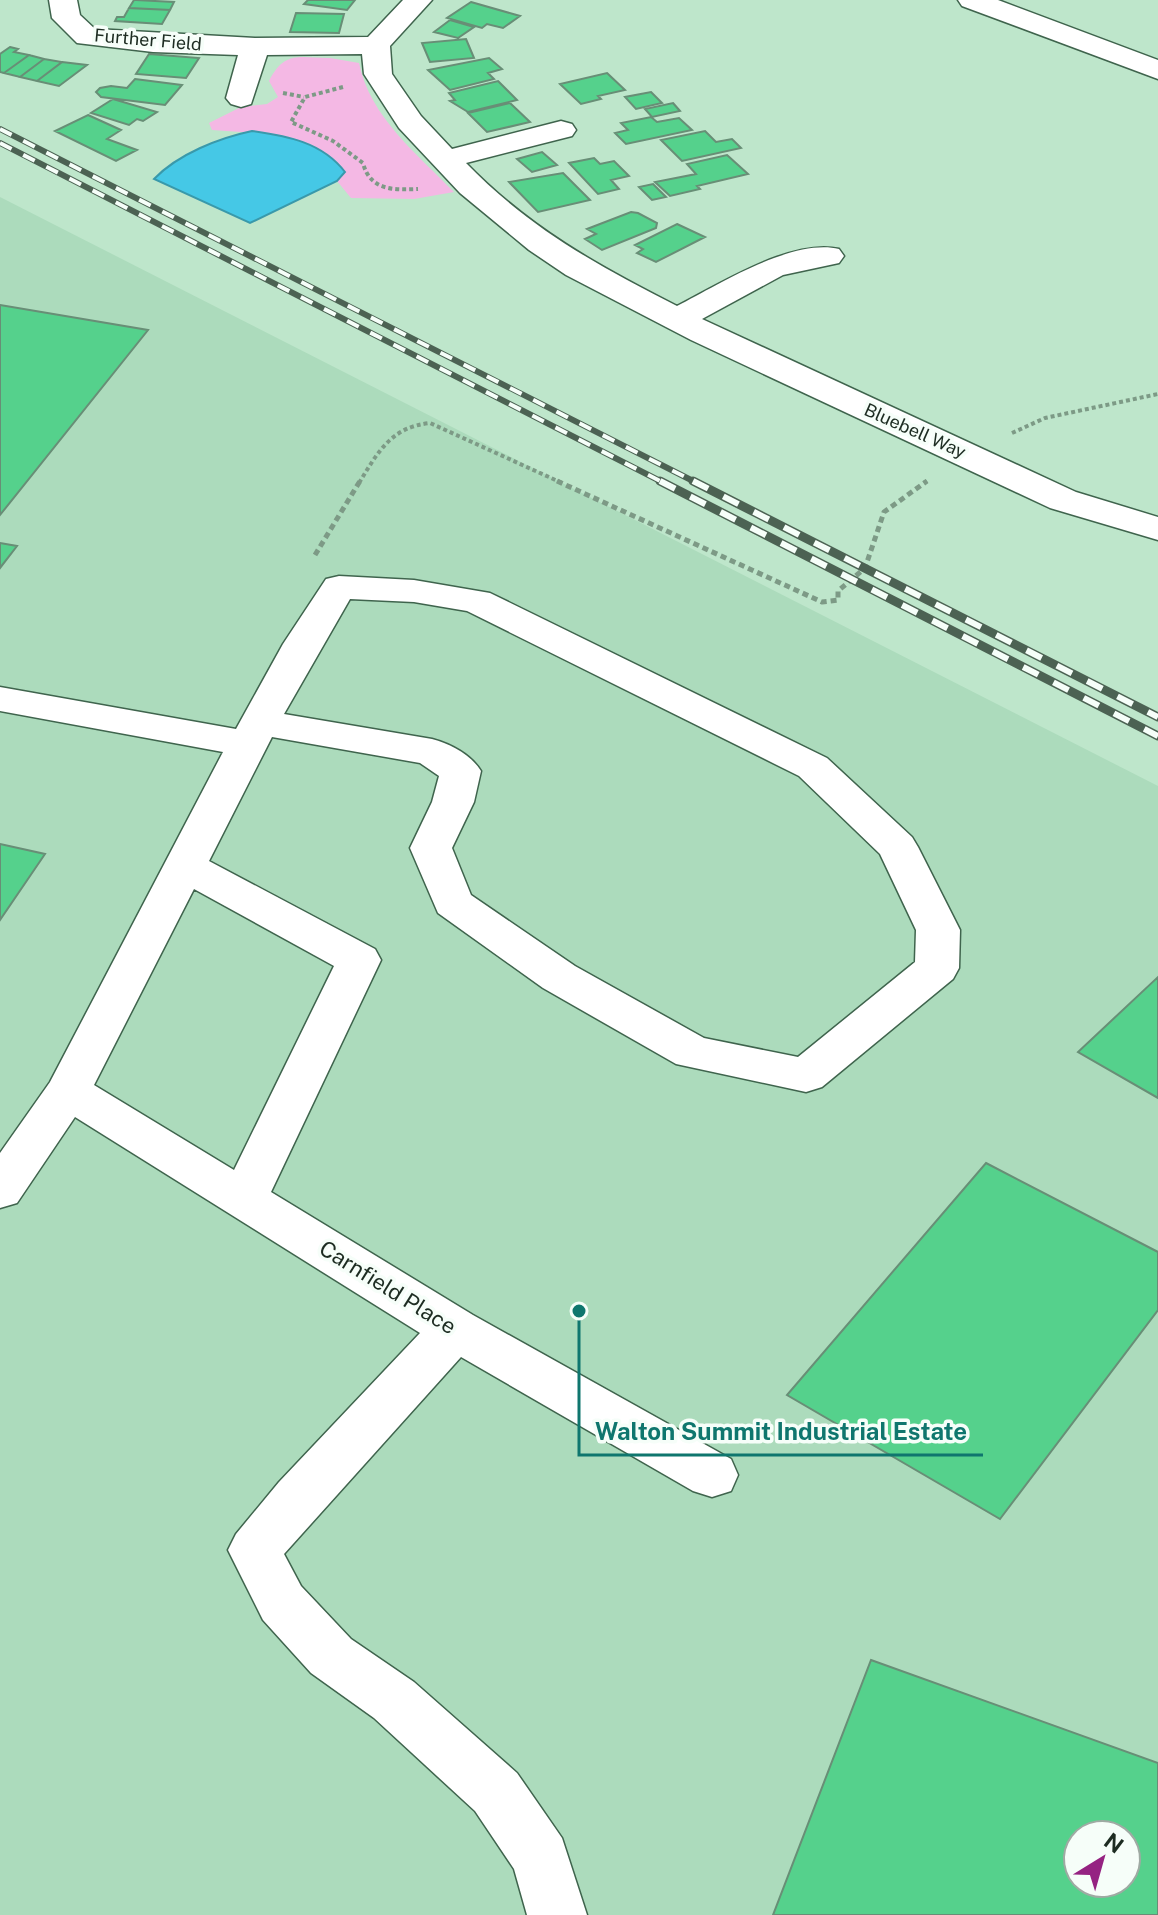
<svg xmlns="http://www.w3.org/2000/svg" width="1158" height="1915" font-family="'Public Sans',sans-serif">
  <rect width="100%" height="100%" fill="#bee6cb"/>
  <path fill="#acdbbc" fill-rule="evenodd" d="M0 197 1158 786V1915H0ZM1078 1835H1126V1883H1078Z"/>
  <path fill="#f4b8e4" d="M330 58 359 63C370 117 417 154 454 192L414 199 351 198 337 181 343 175 272 134 212 130 209 123 241 107 267 104 278 97 269 81C285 50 299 58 330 58Z"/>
  <path fill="#45c8e6" stroke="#3999ab" stroke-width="2" d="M252 131C287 136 322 142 345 172L337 181 250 223 154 179C178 154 219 138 252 131Z"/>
  <path fill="#55d18c" stroke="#688e76" stroke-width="2" fill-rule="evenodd" d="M134 0H136L174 2 170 10 129 8Z
    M308 0H355L347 10 304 4Z
    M471 2 520 16 503 28 487 24 482 28 447 18Z
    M129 8 170 10 162 24 115 21 117 17H124Z
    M296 13 344 14 339 33 290 32Z
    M450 20 474 27 458 38 434 32Z
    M466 39 474 58 430 62 422 43Z
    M10 47 18 49 14 52 29 55 4 73 0 72V54Z
    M149 54 199 58 186 78 136 74Z
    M29 55 44 59 20 77 4 73Z
    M489 58 502 69 488 73 494 79 450 90 428 70Z
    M44 59 62 62 37 81 20 77Z
    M62 62 87 65 59 86 37 81Z
    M607 73 625 90 598 96 601 99 581 104 560 84Z
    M135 79 182 85 165 105 101 97 96 92 100 88 111 86 127 88Z
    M498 81 517 100 468 112 450 101 455 100 449 93Z
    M651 92 662 103 636 109 625 97Z
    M113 99 157 112 143 121 137 119 129 125 91 113Z
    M510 103 530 122 487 132 468 113Z
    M673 103 680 111 652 117 645 109Z
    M88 115 121 130 107 139 137 150 116 161 55 131Z
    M651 117 657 122 679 118 692 130 626 144 615 133 628 130 621 123Z
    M705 131 716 142 732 139 741 148 682 161 661 140Z
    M542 152 557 165 532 172 517 159Z
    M727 155 748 174 697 186 700 189 670 196 655 182 696 174 687 164Z
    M594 158 600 164 614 161 629 176 611 180 619 189 598 194 569 163Z
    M563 173 590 200 538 212 509 182Z
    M653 184 666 197 652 200 639 187Z
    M631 212 638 213 657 223 656 228 602 250 585 239 596 234 587 229Z
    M677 224 705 237 656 262 637 253 643 249 635 245Z
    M0 305 148 330 0 515Z
    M0 543 17 546 0 568Z
    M0 844 45 854 0 920Z
    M1158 977V1098L1078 1052Z
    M986 1163 1158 1252V1310L1000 1519 787 1395Z
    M871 1660 1158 1763V1915H773ZM1078 1835H1126V1883H1078Z"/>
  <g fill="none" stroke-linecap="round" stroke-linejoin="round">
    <defs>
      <path id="minor" d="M49 0H77L80 15 95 29 255 38 368 37 403 0H432L390 46 392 74 421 116 452 149 561 121 572 124 576 130 572 136 466 163C529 228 598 266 677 306 718 285 792 238 839 249L844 256 839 263 783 275 702 319 1076 492 1158 517V540L1050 508 691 340 566 275 529 250 460 193 399 128 364 74 362 54 267 55 251 104 241 107 231 104 226 98 238 55 153 52 77 43 52 18Z
        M958 0H998L1158 60V79L962 6Z
        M339 576 414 580 490 593 827 758 912 837 918 847 960 930 959 968 953 979 822 1087 806 1092 676 1064 543 988 438 913 410 848 432 802 439 776 420 763 272 737 209 861 375 949 381 960 271 1192 473 1315 731 1459 738 1475 731 1491 712 1497 693 1491 461 1357 284 1554 301 1586 351 1639 414 1682 517 1773 562 1838 587 1915H527L514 1869 475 1811 374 1718 311 1673 263 1620 228 1550 236 1534 279 1482 420 1333 75 1117 17 1203 0 1208V1153L50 1082 223 752 0 711V687L236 729 283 644 326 579ZM350 599 414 602 467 611 799 776 880 854 916 930 915 962 798 1057 704 1038 575 966 471 895 452 848 474 802 481 771C471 755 451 744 432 739L284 714ZM194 889 334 966 234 1170 94 1085Z"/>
    </defs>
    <use href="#minor" stroke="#3f644d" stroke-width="3"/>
    <path stroke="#7d9a86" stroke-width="4" stroke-dasharray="4 3" stroke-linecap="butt" d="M343 87 305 97 291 122 333 141 363 163C370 191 394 190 418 189
      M283 93 304 97
      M1012 433 1045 418 1158 394
      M359 483C378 452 391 427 430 423L562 483
      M924 483 927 481"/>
    <path stroke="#7d9a86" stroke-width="5" stroke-dasharray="6 4" stroke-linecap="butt" d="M557 481 822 602 838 600V591L865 568 884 512 927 481
      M315 555 360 481"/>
    <use href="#minor" fill="#fff" fill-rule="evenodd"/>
    <defs>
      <path id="rail-far1" d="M0 129 697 483
        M0 143 664 483"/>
      <path id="rail" d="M660 481 1158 736
        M693 481 1158 717"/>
    </defs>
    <use href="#rail-far1" stroke="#4c6253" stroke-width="6"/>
    <use href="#rail" stroke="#4c6253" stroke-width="9"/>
    <use href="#rail-far1" stroke="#f6fef9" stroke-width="4" stroke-dasharray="13" stroke-linecap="butt"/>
    <use href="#rail" stroke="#f6fef9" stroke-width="6" stroke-dasharray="17" stroke-linecap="butt"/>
  </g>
  <g text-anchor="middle" stroke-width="7" stroke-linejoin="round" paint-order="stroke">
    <g font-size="18" fill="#1d2c22" stroke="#f6fef9">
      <text transform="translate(148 40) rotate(5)" y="6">Further Field</text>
      <text transform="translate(915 431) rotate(24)" y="6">Bluebell Way</text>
    </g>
    <g font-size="22" fill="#1d2c22" stroke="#f6fef9">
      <text transform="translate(388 1287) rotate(32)" y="8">Carnfield Place</text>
    </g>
  </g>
  <path fill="none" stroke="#0f766e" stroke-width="3" d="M579 1311L579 1455H983"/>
  <circle fill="#0f766e" stroke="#f6fef9" stroke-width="3" cx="579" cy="1311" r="8"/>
  <g font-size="24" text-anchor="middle" font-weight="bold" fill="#0f766e" stroke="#f6fef9" stroke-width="7" stroke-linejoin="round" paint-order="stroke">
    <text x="781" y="1440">Walton Summit Industrial Estate</text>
  </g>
  <g transform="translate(1102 1859) rotate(37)"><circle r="38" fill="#f6fef9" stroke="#9faaa3" stroke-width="2"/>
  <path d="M0-6L14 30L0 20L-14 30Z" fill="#952382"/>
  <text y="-12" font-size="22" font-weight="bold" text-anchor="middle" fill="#1d2c22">N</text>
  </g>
</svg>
